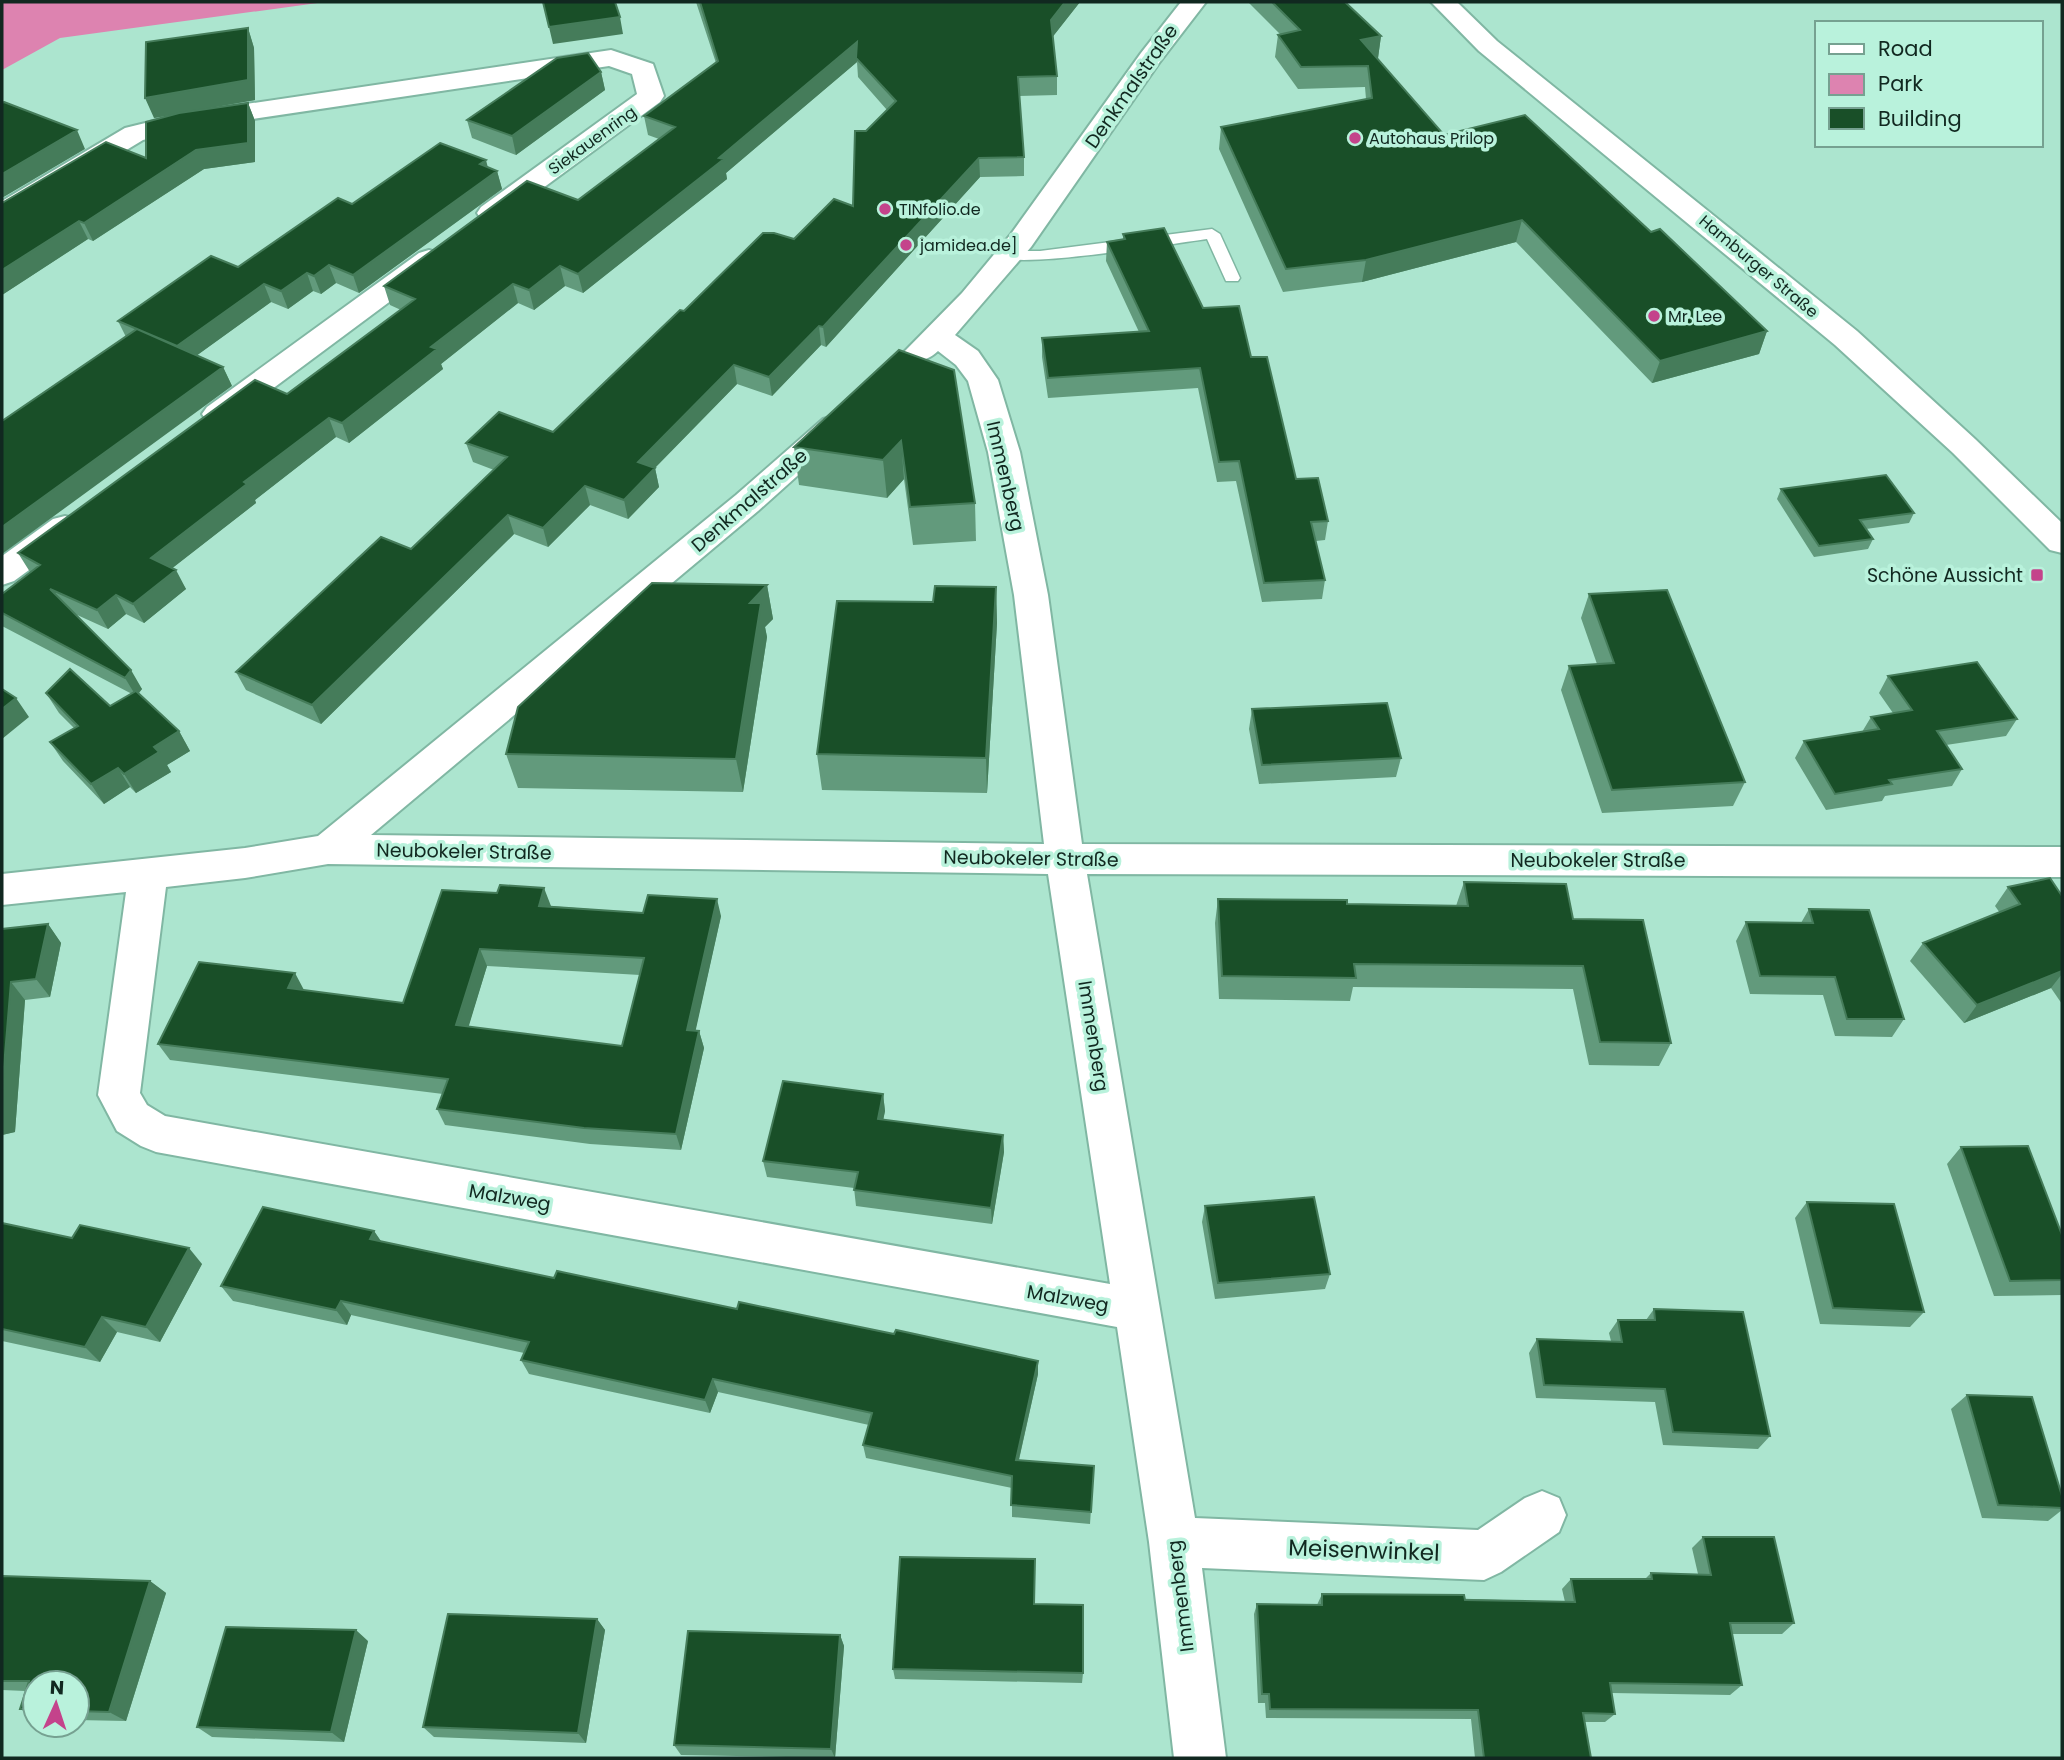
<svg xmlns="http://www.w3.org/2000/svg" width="2064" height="1760" font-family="Poppins,sans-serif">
  <rect width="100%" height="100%" fill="#ace5cf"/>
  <path fill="#dd83b0" d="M2 2H325L60 38 2 70Z"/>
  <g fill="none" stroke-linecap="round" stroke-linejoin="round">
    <defs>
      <path id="lane" d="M1212 229 1220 234 1240 278 1238 281H1226L1207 239C1177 243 1013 270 999 256L1007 251H1040Z"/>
      <path id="street" d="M1181 2H1206L1159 63 1031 247 955 335 978 351 998 380 1020 452 1048 595 1082 844 2062 847V877L1087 874 1195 1518 1478 1530 1525 1498 1542 1491 1559 1498 1566 1515 1559 1532 1501 1572 1484 1580 1202 1568 1226 1758H1174L1149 1542 1117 1327 156 1152 141 1146 117 1131 98 1095 126 892 2 905V874L245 848 318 836 736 495 823 419 834 416 845 419 850 426 845 433 758 511 371 835 1044 844 1014 595 988 452 968 381 956 365 938 351C928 360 921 362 908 359L904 352 962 293 1011 234 1141 53ZM328 864 1048 874 1110 1284 165 1116 147 1105 140 1093 166 887 245 878Z
        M611 50 653 64 664 96 660 102 501 219 491 221 481 219 477 213 481 207 637 94 632 74 609 66 186 129 143 140 12 219 2 221V201L125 128 186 113Z
        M429 250 439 253 443 259 439 265 229 421 218 424 207 421 202 414 207 407 419 253Z
        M65 516 77 519 81 527 77 535 14 581 2 585V556L53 519Z"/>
      <path id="secondary" d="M1431 2H1457L1497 41 1857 331 1975 439 2062 523V553L2050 550 1953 453 1835 345 1479 51Z"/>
    </defs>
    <use href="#lane" stroke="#80b7a3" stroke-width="3"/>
    <use href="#street" stroke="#80b7a3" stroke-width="4"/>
    <use href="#secondary" stroke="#80b7a3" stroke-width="4"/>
    <use href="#lane" fill="#fff" fill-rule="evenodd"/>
    <use href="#street" fill="#fff" fill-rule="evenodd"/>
    <use href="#secondary" fill="#fff" fill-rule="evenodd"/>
  </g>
  <path fill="#629a7c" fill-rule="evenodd" d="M696 2H1080L1053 36 1057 76V95L1019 96 1024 157V176L980 177 826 347 821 345 772 396 737 384 655 468 659 487 628 519 590 505 548 547 514 534 321 724 246 690 236 672 411 549 494 470 473 462 466 443 553 432 684 311 794 239 853 206 866 131 887 110 858 77 857 62 726 173 727 179 583 293 565 286 534 310 518 303 441 364 443 369 349 443 336 437 255 500 256 503 172 568 186 589 144 623 126 614 108 629 75 614 142 689 139 693 179 731 190 751 167 765 171 772 136 793 130 787 104 804 63 761 50 742 74 728 59 713 46 693 110 706 132 694 2 626V594L30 572 18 553 287 394 401 310 390 305 384 286 578 200 659 139 648 135 644 116 716 63Z
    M1248 2H1345L1381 36 1378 58H1377L1444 135 1651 232 1767 331 1759 354 1652 383 1516 242 1362 282 1283 292 1219 149 1221 127 1366 99 1365 87 1298 89 1275 57 1278 35 1280 34Z
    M248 28 254 48 255 100 192 111 248 103 255 121V162L204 169 93 241 88 239 2 295 146 158 174 115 154 118Z
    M601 72 605 90 516 155 472 138 467 120Z
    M488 167 497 171 502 189 359 293 336 283 321 294 313 291 288 309 271 302 197 355 223 367 232 386 126 337 118 321 238 267 352 204Z
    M1123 234 1203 308 1251 357 1296 479 1328 521 1325 540 1316 541 1325 580 1322 599 1262 602 1236 481 1217 482 1198 388 1048 398 1042 357V338L1139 332 1106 261 1107 242 1123 239Z
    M899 350 975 503 976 541 913 545 904 479 887 498 799 485 794 447Z
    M1781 489 1914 513 1909 523 1866 529 1873 539 1868 549 1814 557 1777 499Z
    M767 585 773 619 765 627 767 637 743 792 518 788 506 754Z
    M996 587 997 623 987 793 822 790 817 754 933 602Z
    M1589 594 1745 782 1733 806 1602 813 1561 690 1569 666 1597 664 1581 618Z
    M1888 676 2017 719 2006 736 1946 745 1962 769 1952 786 1885 796 1882 801 1826 810 1795 758 1804 741 1862 732 1871 717 1893 713 1879 693Z
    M1252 709 1401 758 1396 777 1259 784 1249 729Z
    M1464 882 1573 919 1671 1043 1659 1066 1589 1065 1573 989 1353 987 1350 1001 1219 999 1215 923 1218 899 1347 904 1456 906Z
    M2008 887 2062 896V1004L2051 988 1964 1023 1910 961 1923 943 2000 913 1995 906Z
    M442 890 551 906H550L643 913 721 916 695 1031H699L704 1048 681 1150 590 1144 445 1125 437 1109 443 1094 170 1060 158 1044 304 990 403 1003ZM487 966 640 975 622 1046 468 1027Z
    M1809 909 1904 1019 1892 1037 1835 1036 1823 995 1750 994 1736 941 1746 922 1801 923Z
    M48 924 61 943 50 997 25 1000 15 1132 2 1135V929Z
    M883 1094 885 1111 883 1120 1003 1135 1004 1152 992 1224 856 1206 854 1188 767 1177 763 1161Z
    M1961 1147 2062 1235V1295L1994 1296 1947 1164Z
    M1807 1202 1924 1312 1910 1327 1820 1324 1795 1218Z
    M1205 1206 1330 1274 1325 1289 1215 1299 1202 1222Z
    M2 1223 72 1238 202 1264 160 1342 117 1332 100 1362 2 1341Z
    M374 1231 381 1241 554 1278 1038 1374 1019 1460 1094 1466 1090 1524 1012 1517V1488L866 1458 863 1445 869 1425 718 1392 710 1413 529 1374 521 1360 524 1353 351 1315 347 1325 233 1301 221 1286Z
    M1654 1309 1770 1436 1758 1449 1663 1445 1655 1402 1536 1398 1529 1353 1537 1339 1611 1341 1609 1333 1618 1320H1646Z
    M1967 1395 2062 1496V1510L2048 1521 1982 1518 1951 1409Z
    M1703 1537 1794 1623 1782 1634H1732L1742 1685 1730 1695 1612 1693 1615 1714 1605 1722H1585L1591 1758H1475L1471 1719 1266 1718 1265 1703H1258L1254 1614 1257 1604 1317 1605 1322 1594 1565 1602 1562 1589 1571 1579H1645L1651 1573 1698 1574 1692 1548Z
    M2 1576 150 1581 166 1593 126 1721 77 1720V1683H35V1717L20 1709 26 1691 2 1690Z
    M1034 1604 1083 1673 1082 1683 895 1679 893 1669Z
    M597 1619 605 1630 586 1743 434 1737 423 1727Z
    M840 1635 844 1646 835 1758 681 1755 674 1745Z
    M368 1641 344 1742 212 1737 197 1727Z"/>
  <path fill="#457c5a" d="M1065 2H1080L1051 39V20Z
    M620 17 623 34 553 44 549 27Z
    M248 28 254 48 255 100 154 118 145 98Z
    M1381 36 1378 58 1358 62 1361 40Z
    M857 42V62L726 173 727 179 583 293 578 274 719 158Z
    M601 72 605 90 516 155 512 136Z
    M248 103 255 121V162L204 169 93 241 84 223Z
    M77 130 85 149 2 198V174Z
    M979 158 980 177 826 347 823 327Z
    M486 160 490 176 497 171 502 189 359 293 353 275Z
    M1522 220 1516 242 1362 282 1366 260Z
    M79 221 88 239 2 295V270Z
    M329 265 336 283 321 294 314 276Z
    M560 266 565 286 534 310 529 290Z
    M307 273 313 291 288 309 281 291Z
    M264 284 271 302 185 364 177 346Z
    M513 284 518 303 441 364 443 369 349 443 342 423 431 347Z
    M819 326 821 345 772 396 769 377Z
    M1767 331 1759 354 1652 383 1660 361Z
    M734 365 737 384 642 481 638 462Z
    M223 367 232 386 2 554V527Z
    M329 418 336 437 255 500 256 503 161 577 151 558 244 482Z
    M901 441 904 479 887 498 883 460Z
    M655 468 659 487 628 519 624 500Z
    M585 486 590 505 548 547 543 528Z
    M508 515 514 534 321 724 312 705Z
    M176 570 186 589 144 623 133 604Z
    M767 585 773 619 765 627 767 637 743 792 736 759 750 603Z
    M996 587 997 623 987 793 986 758Z
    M116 595 126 614 108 629 97 610Z
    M131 670 142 689 136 696 125 678Z
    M16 698 29 717 2 739V709Z
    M179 731 190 751 167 765 171 772 136 793 124 774 154 747Z
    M118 768 130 787 104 804 91 784Z
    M544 888 551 906 546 923 539 906Z
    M717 899 721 916 692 1047 687 1030Z
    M48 924 61 943 50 997 36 979Z
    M480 949 487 966 464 1042 456 1025Z
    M2062 971V974L2051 988 1964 1023 1977 1005Z
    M295 973 304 990 288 988Z
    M11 982 25 1000 15 1132 2 1135V1091Z
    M699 1031 704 1048 681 1150 676 1134Z
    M883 1094 885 1111 880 1136 878 1119Z
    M1003 1135 1004 1152 992 1224 991 1208Z
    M374 1231 384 1246 370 1239Z
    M189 1248 202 1264 160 1342 146 1327Z
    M341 1301 351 1315 347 1325 336 1310Z
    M102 1317 117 1332 100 1362 85 1347Z
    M1038 1361V1374L1016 1472V1460Z
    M713 1379 718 1392 710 1413 705 1400Z
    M150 1581 166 1593 126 1721 109 1712Z
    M597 1619 605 1630 586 1743 578 1733Z
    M356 1630 368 1641 344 1742 331 1732Z
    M840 1635 844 1646 835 1758 831 1749Z"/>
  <path fill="#194f28" stroke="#457c5a" stroke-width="2" fill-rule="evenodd" d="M543 2H615L620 17 549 27Z
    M700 2H1065L1051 20 1057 76 1018 77 1024 157 979 158 823 327 819 326 769 377 734 365 638 462 655 468 624 500 585 486 543 528 508 515 312 705 236 672 381 537 411 549 507 457 466 443 499 412 553 432 680 310 684 311 763 233H774L794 239 834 199 853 206 855 131H866L896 101 856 58 857 42 719 158 724 159 578 274 560 266 529 290 513 284 431 347 437 349 342 423 329 418 244 482 247 484 151 558 176 570 133 604 116 595 97 610 50 589 131 670 125 678 2 613V594L40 565 18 553 255 380 287 394 415 299 384 286 527 181 578 200 675 127 644 116 718 61Z
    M1272 2H1345L1381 36 1361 40 1444 135 1525 115 1651 232 1660 229 1767 331 1660 361 1522 220 1366 260 1286 269 1221 127 1372 98 1368 66 1301 67 1278 35 1300 30Z
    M248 28V80L145 98 146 42Z
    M588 53 601 72 512 136 467 120 557 58Z
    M4 102 77 130 2 174V103Z
    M248 103V143L196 150 84 223 79 221 2 270V203L106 142 146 158V122L179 113Z
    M440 143 486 160 480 164 497 171 353 275 329 265 314 276 307 273 281 291 264 284 177 346 118 321 211 256 238 267 338 198 352 204Z
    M1164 228 1203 308 1239 306 1251 357H1267L1296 479 1318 478 1328 521 1311 522 1325 580 1264 583 1239 461 1219 462 1200 368 1048 378 1042 338 1149 331 1107 242 1125 239 1123 234Z
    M137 329 223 367 2 527V421Z
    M899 350 954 370 975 503 910 507 901 441 883 460 794 447Z
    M1886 475 1914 513 1860 520 1873 539 1819 546 1781 489Z
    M652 583 767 585 750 603H761L736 759 506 754 518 707Z
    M935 586 996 587 986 758 817 754 837 601 933 602Z
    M1667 590 1745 782 1612 790 1569 666 1614 663 1589 594Z
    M1977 662 2017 719 1937 731 1962 769 1889 780 1892 784 1835 794 1804 741 1879 729 1871 717 1912 710 1888 676Z
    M70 669 110 706 136 691 179 731 154 747 159 752 124 774 118 768 91 784 50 742 78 726 46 693Z
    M2 689 16 698 2 709Z
    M1387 703 1401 758 1262 765 1252 709Z
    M2050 878 2062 896V971L1977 1005 1923 943 2020 904 2008 887Z
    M1464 882 1566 884 1573 919 1643 920 1671 1043 1600 1042 1583 966 1354 964 1356 978 1222 976 1218 899 1347 900V904L1468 906Z
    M500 885 544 888 539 906 643 913 648 895 717 899 687 1030 699 1031 676 1134 584 1128 437 1109 448 1079 158 1044 199 962 295 973 288 988 403 1003 442 890 497 893ZM480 949 644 958 622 1046 456 1025Z
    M1809 909 1869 910 1904 1019H1847L1835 977 1760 976 1746 922 1813 923Z
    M48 924 36 979 11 982 2 1091V929Z
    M783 1081 883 1094 878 1119 1003 1135 991 1208 854 1190 858 1172 763 1161Z
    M2028 1146 2062 1235V1280L2010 1281 1961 1147Z
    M1314 1197 1330 1274 1218 1283 1205 1206Z
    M1807 1202 1894 1204 1924 1312 1833 1308Z
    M263 1207 374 1231 370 1239 554 1278 557 1271 737 1309 739 1302 894 1334 896 1330 1038 1361 1016 1460 1094 1466 1091 1512 1011 1505 1012 1476 863 1445 872 1413 713 1379 705 1400 521 1360 529 1342 341 1301 336 1310 221 1286Z
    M2 1223 72 1238 80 1225 189 1248 146 1327 102 1317 85 1347 2 1329Z
    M1654 1309 1743 1312 1770 1436 1673 1432 1665 1389 1544 1385 1537 1339 1622 1342 1618 1320H1655Z
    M1967 1395 2032 1397 2062 1496V1508L1998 1505Z
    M1703 1537H1774L1794 1623H1730L1742 1685 1610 1683 1615 1714 1583 1713 1591 1758H1484L1478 1710 1270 1709 1269 1694H1262L1257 1604 1322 1605V1594L1464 1595 1465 1600 1575 1602 1571 1579H1652L1651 1573 1711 1575Z
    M900 1557 1035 1559 1034 1604 1083 1605V1673L893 1669Z
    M2 1576 150 1581 109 1712 77 1711V1683H35V1709H20L29 1681H2Z
    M448 1614 597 1619 578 1733 423 1727Z
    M226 1627 356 1630 331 1732 197 1727Z
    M688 1631 840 1635 831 1749 674 1745Z"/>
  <g fill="#c4438b" stroke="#b9f2dc" stroke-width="2.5">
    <circle cx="1355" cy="138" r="7"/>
    <circle cx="885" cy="209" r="7"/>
    <circle cx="906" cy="245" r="7"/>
    <circle cx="1654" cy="316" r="7"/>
    <rect x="2030" y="568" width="14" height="14" rx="3.5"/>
  </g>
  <g text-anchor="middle" stroke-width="7" stroke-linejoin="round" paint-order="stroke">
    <g font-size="16" fill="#112820" stroke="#b9f2dc" text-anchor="start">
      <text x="1369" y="144">Autohaus Prilop</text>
      <text x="899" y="215">TINfolio.de</text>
      <text x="920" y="251">jamidea.de]</text>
      <text x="1668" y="322">Mr. Lee</text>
    </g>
    <g font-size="16" fill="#112820" stroke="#b9f2dc">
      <text transform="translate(592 140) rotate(-36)" y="6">Siekauenring</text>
      <text transform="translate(1759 266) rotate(40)" y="6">Hamburger Straße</text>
    </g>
    <g font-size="19" fill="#112820" stroke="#b9f2dc">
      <text transform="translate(1131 86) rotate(-55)" y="7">Denkmalstraße</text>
      <text transform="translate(1006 476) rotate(77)" y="7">Immenberg</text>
      <text transform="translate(749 500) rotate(-41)" y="7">Denkmalstraße</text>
      <text transform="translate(464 851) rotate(1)" y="7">Neubokeler Straße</text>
      <text transform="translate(1031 858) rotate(1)" y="7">Neubokeler Straße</text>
      <text x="1598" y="867">Neubokeler Straße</text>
      <text transform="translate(1094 1036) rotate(81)" y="7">Immenberg</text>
      <text transform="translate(510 1197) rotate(10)" y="7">Malzweg</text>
      <text transform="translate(1068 1298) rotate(10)" y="7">Malzweg</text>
      <text transform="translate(1180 1596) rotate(-97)" y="7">Immenberg</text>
    </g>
    <g font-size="19" fill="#112820" stroke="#b9f2dc" text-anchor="end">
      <text x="2023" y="582">Schöne Aussicht</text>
    </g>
    <g font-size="23" fill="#112820" stroke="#b9f2dc">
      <text transform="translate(1364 1550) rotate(2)" y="8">Meisenwinkel</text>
    </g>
  </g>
  <rect width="2064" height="1760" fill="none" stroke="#112820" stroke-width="7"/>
  <rect x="1815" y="21" width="228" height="126" fill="#b9f2dc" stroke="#76a191" stroke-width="2"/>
  <rect x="1829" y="44" width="35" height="10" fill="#ffffff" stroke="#76a191" stroke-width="2"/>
  <text x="1878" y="56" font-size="21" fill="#112820">Road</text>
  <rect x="1829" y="74" width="35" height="21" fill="#dd83b0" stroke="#76a191" stroke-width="2"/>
  <text x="1878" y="91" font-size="21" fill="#112820">Park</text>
  <rect x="1829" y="108" width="35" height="21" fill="#194f28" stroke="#76a191" stroke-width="2"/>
  <text x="1878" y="126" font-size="21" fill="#112820">Building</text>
  <g transform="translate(56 1704) rotate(3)"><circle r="33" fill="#b9f2dc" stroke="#76a191" stroke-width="2"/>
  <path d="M0-5L12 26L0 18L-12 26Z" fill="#c4438b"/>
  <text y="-10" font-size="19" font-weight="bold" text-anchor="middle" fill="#112820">N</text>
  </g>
</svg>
